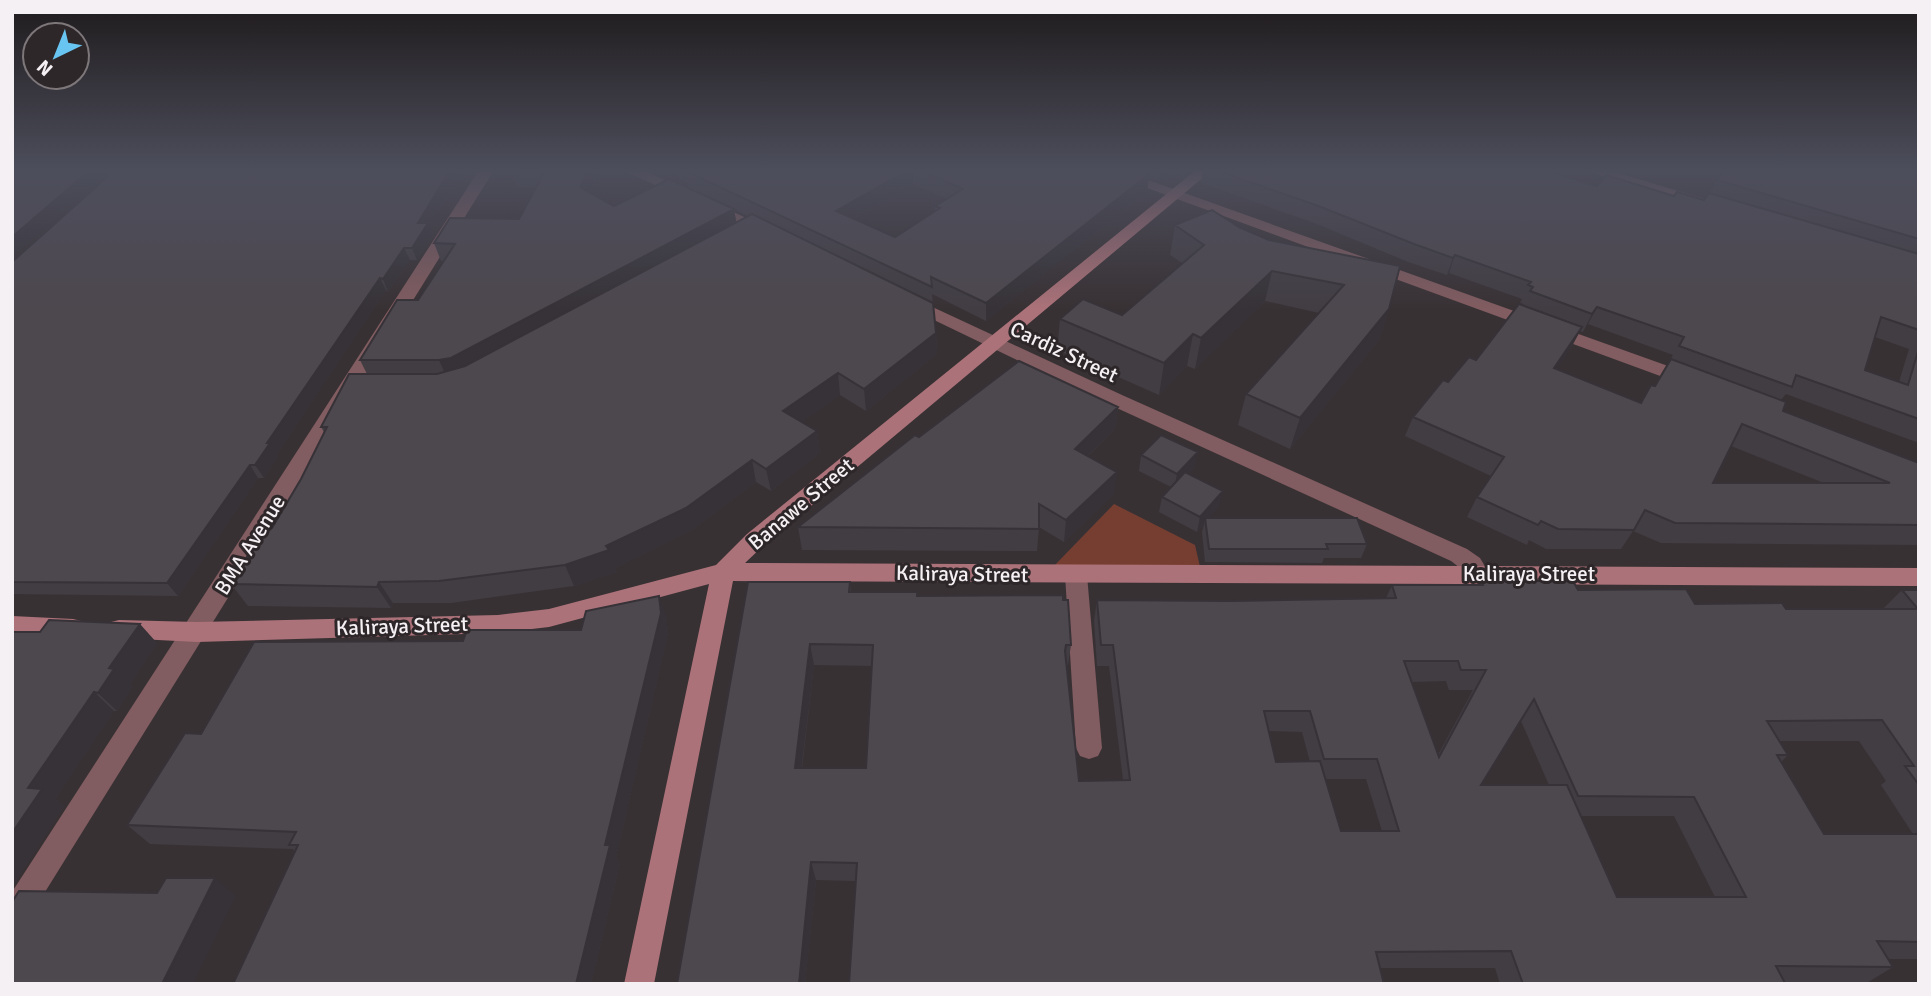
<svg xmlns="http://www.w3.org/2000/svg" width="1931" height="996" font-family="Signika,sans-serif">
  <rect width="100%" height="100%" fill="#383134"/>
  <path fill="#763e31" d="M1114 504 1195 545 1200 567H1053Z"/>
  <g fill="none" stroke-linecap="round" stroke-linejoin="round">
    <path fill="#815c60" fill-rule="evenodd" d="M479 170H494L22 929 12 933V892Z
      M623 170H643L774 231 772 234H760Z
      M1098 170H1120L1696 376 1698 380 1696 384H1682Z
      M1584 170H1608L1708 200 1711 203 1703 208 1698 206Z
      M911 297 1122 395 1467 549 1480 558 1489 573 1486 579C1470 584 1464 570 1451 561L1108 404 905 306 902 302 905 298Z
      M1076 566 1084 569 1087 575 1102 748 1098 756 1089 759 1080 756 1076 748 1065 575 1068 569Z"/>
    <path fill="#ac7279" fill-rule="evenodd" d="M1196 170H1212L763 546 745 563 1919 568V586L733 581 654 984H624L709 584 549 627 498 633 197 642 119 638 111 636 107 629 111 622 119 620 197 622 498 615 549 609 716 565 747 534Z
      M12 616 73 619 81 621 85 628 81 635 73 637 12 634Z"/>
  </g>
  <path fill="#423d43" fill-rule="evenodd" d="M115 170H461L429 225 433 236 417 260H410L388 292 386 290 277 454 278 456 264 478H258L178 596 12 594V262Z
    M512 170H600L590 193 614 206 718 202 689 188 688 183 679 179 678 175 669 170H1192L1184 177 1170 173 1159 181 1149 177 1147 191 986 321 932 294 936 333 937 354 866 411 840 395 802 422 817 431 820 453 771 491 756 482 692 530 615 568 617 572 574 586 451 603H393L391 608 248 606 231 584 272 528 301 479 324 432 321 427 367 374 360 360 418 300 444 261H441L434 243 519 219 536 187H517ZM913 184 947 199 935 206V212L895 237 853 219ZM734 209 748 216 736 222Z
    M1203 170H1545L1597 186 1704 200 1709 193 1723 170 1919 171V443L1786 394 1781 400 1783 411 1919 463V545L1661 543 1633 531 1621 549H1546L1529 540 1527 545 1467 517 1477 497 1491 476 1405 436 1413 417 1448 382 1476 360 1523 305 1524 304 1520 303 1522 299 1449 273 1447 275 1408 262 1317 224 1201 183ZM1588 324 1673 355 1654 386 1640 403 1556 369 1572 346 1580 331 1583 332ZM1875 337 1909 349 1899 382 1865 370ZM1731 446 1824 483H1713Z
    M1175 225 1239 227 1389 309 1379 340 1290 449 1238 425 1246 394 1319 313 1265 301 1195 369 1187 366 1159 395 1057 350 1060 319 1122 315 1182 263 1170 255Z
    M1118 407 1115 429 1088 456 1114 494 1064 542 1039 527 1037 551 802 550 798 527 919 437Z
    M1141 455 1194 468 1188 474 1219 506 1209 518 1367 544 1361 558H1324L1322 563 1205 562 1202 532 1204 524 1197 532 1159 512 1162 497 1171 487 1139 471Z
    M1481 581 1578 590 1695 604 1786 609H1883L1902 590H1919V959H1887L1893 967 1865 984 1784 983 1783 984H1500L1495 968H1380L855 881 816 880 805 984 748 582H850L851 592 918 596 1071 645 1068 665H1067L1079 781 1123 780 1109 666H1097L1094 621 1097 600 1231 601 1386 598 1392 585H1479ZM814 665 872 666 866 768H802ZM1446 681 1449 690H1473L1438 755 1412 682ZM1521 721 1549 785H1481ZM1269 731 1302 732 1310 762H1276ZM1779 741H1859L1886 781 1881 785 1913 834H1824L1781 762 1788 755ZM1326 779H1366L1382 831H1341ZM1581 816H1674L1715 897H1617Z
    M666 616 668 633 616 857 620 863 591 984H233L295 852 293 849 150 844 127 825 201 734 463 641 581 630Z
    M12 632 157 643 130 684 132 687 117 711H114L55 799 64 806 12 887Z"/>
  <path fill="#363237" d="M90 170H112L12 257V237Z
    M450 170H461L429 225 433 236 417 260 412 248 418 223Z
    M588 170H600L585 204 580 187Z
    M908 170H913V184L837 228 836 211Z
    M1161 170H1171L1170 173 1159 181Z
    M1185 170H1192L1184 177Z
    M1149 174 1147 191 986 321V303Z
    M734 209 737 226 447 378 439 360Z
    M404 248 410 260 388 292 383 279Z
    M1455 255 1449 273 1447 275 1453 258Z
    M1272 271 1265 301 1195 369 1201 338Z
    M380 278 386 290 277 454 278 456 264 478 255 465 267 443Z
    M1597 307 1588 324 1583 332 1592 314Z
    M1389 309 1379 340 1290 449 1300 418Z
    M1582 327 1572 346 1544 388 1554 368Z
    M936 333 937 354 866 411 864 389Z
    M1193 334 1187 366 1159 395 1164 363Z
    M838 373 840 395 787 433 783 411Z
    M1118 407 1115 429 1072 471 1075 449Z
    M817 431 820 453 771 491 766 469Z
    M1198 452 1194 468 1174 489 1177 474Z
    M752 460 756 482 692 530 615 568 617 572 574 586 565 565 606 546Z
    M250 465 258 478 178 596 167 583Z
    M1117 472 1114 494 1064 542 1066 520Z
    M1223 491 1219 506 1206 522 1205 518 1204 524 1197 532 1200 517Z
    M379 582 393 603 391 608 377 587Z
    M659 596 666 616 668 633 616 857 620 863 591 984H576Z
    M140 624 157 643 130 684 132 687 117 711 98 693 109 668Z
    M810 644 814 665 799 788 795 768Z
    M94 692 114 711 55 799 64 806 12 887V833L28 788Z
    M811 862 816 880 805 984H799Z
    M215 878 236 896 193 984H162Z"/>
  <path fill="#4d474e" stroke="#363237" stroke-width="2" fill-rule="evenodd" d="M12 170H90L12 237Z
    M115 170H450L418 223H428L412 248H404L383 279 380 278 267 443H270L255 465H250L167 583 12 582V262Z
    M512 170H588L580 187 614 206 669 179 734 209 451 358 439 360H360L397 300H418L455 244 434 243 450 218 519 219 545 171Z
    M687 170H908L836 211 895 237 940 208 935 206 963 189 920 170H1140L1149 174 986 303 931 277 932 287 686 171Z
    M1216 170H1545L1597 186 1606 175 1674 196 1677 192 1704 200 1709 193 1919 254V330L1881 317 1865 370 1908 385 1919 348V419L1796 375 1792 387 1679 346 1684 337 1597 307 1592 314 1530 291 1533 287 1528 285 1531 282 1455 255 1453 258 1414 244 1321 207Z
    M1723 170H1915L1919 171V239L1717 180Z
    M1212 210 1239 227 1269 240 1400 266 1389 309 1300 418 1246 394 1344 285 1272 271 1201 338 1193 334 1164 363 1060 319 1083 299 1122 315 1204 245 1175 225Z
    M752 214 933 303 936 333 864 389 838 373 783 411 817 431 766 469 752 460 686 508 606 546 609 550 565 565 439 581 379 582 377 587 231 584 264 528H272L301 479 327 427H321L349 374H437L465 366Z
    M1519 304 1582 327 1554 368 1641 403 1651 385 1655 386 1671 359 1786 402 1783 411 1919 463V525L1675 523 1645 510 1634 530 1558 529 1541 521 1538 525 1477 497 1504 457 1413 417 1443 380 1448 382 1469 357 1476 360ZM1742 424 1890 483H1713Z
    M1019 361 1118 407 1075 449 1117 472 1066 520 1039 504V529L798 527 915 435 919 437Z
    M1161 435 1198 452 1177 474 1141 455Z
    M1185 472 1223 491 1200 517 1162 497Z
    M1205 518H1357L1367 544H1326L1328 549H1209Z
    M1481 581H1573L1578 590 1686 589 1695 604 1782 603 1786 609H1918L1902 590H1919V785L1905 766H1914L1882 720 1767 721 1788 755H1777L1824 834H1919V942L1877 941 1893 967 1776 966 1785 983 1523 984 1511 951 1376 952 1384 984H849L857 863 811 862 799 984H677L748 582H850L849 592H917V596L1063 595V600H1068L1071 645H1066L1065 651 1079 781 1130 780 1113 645H1101L1097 600 1231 601 1396 598 1392 585H1483ZM810 644 873 645 866 768H795ZM1404 661H1458L1461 670H1486L1439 757ZM1534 699 1578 796 1694 797 1746 897H1617L1567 785H1481ZM1264 711H1310L1324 759H1377L1399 831H1341L1320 761 1276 762Z
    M659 596 661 613 605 845H610L576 984H233L298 845H289L296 832 127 825 185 733 201 734 254 642 463 641 467 630H581L586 611Z
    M49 620 140 624 109 668 114 669 98 693 94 692 28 788 42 789 12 833V632H40Z
    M166 878H215L162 984H12V902L19 891 157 893Z"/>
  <linearGradient id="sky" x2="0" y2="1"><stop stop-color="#1f1b1d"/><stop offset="0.55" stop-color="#4d4e5c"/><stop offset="1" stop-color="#4d4e5c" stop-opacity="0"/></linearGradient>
  <rect width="1931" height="310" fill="url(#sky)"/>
  <g text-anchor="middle" stroke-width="6" stroke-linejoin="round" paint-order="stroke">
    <g font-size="21" fill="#f5f0f3" stroke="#2e272a">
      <text transform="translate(1064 352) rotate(25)" y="7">Cardiz Street</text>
      <text transform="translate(801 504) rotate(-40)" y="7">Banawe Street</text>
      <text transform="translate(250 545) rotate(-58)" y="7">BMA Avenue</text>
      <text transform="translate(962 574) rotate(1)" y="7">Kaliraya Street</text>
      <text x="1529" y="581">Kaliraya Street</text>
      <text transform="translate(402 626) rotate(-2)" y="7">Kaliraya Street</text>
    </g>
  </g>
  <rect width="1931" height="996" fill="none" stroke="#f5f0f3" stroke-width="28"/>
  <g transform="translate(56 56) rotate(223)"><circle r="33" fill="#2e272a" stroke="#7e777a" stroke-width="2"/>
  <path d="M0-5L12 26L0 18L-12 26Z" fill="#68c4f0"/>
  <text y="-10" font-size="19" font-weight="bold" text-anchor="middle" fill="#f5f0f3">N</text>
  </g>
</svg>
